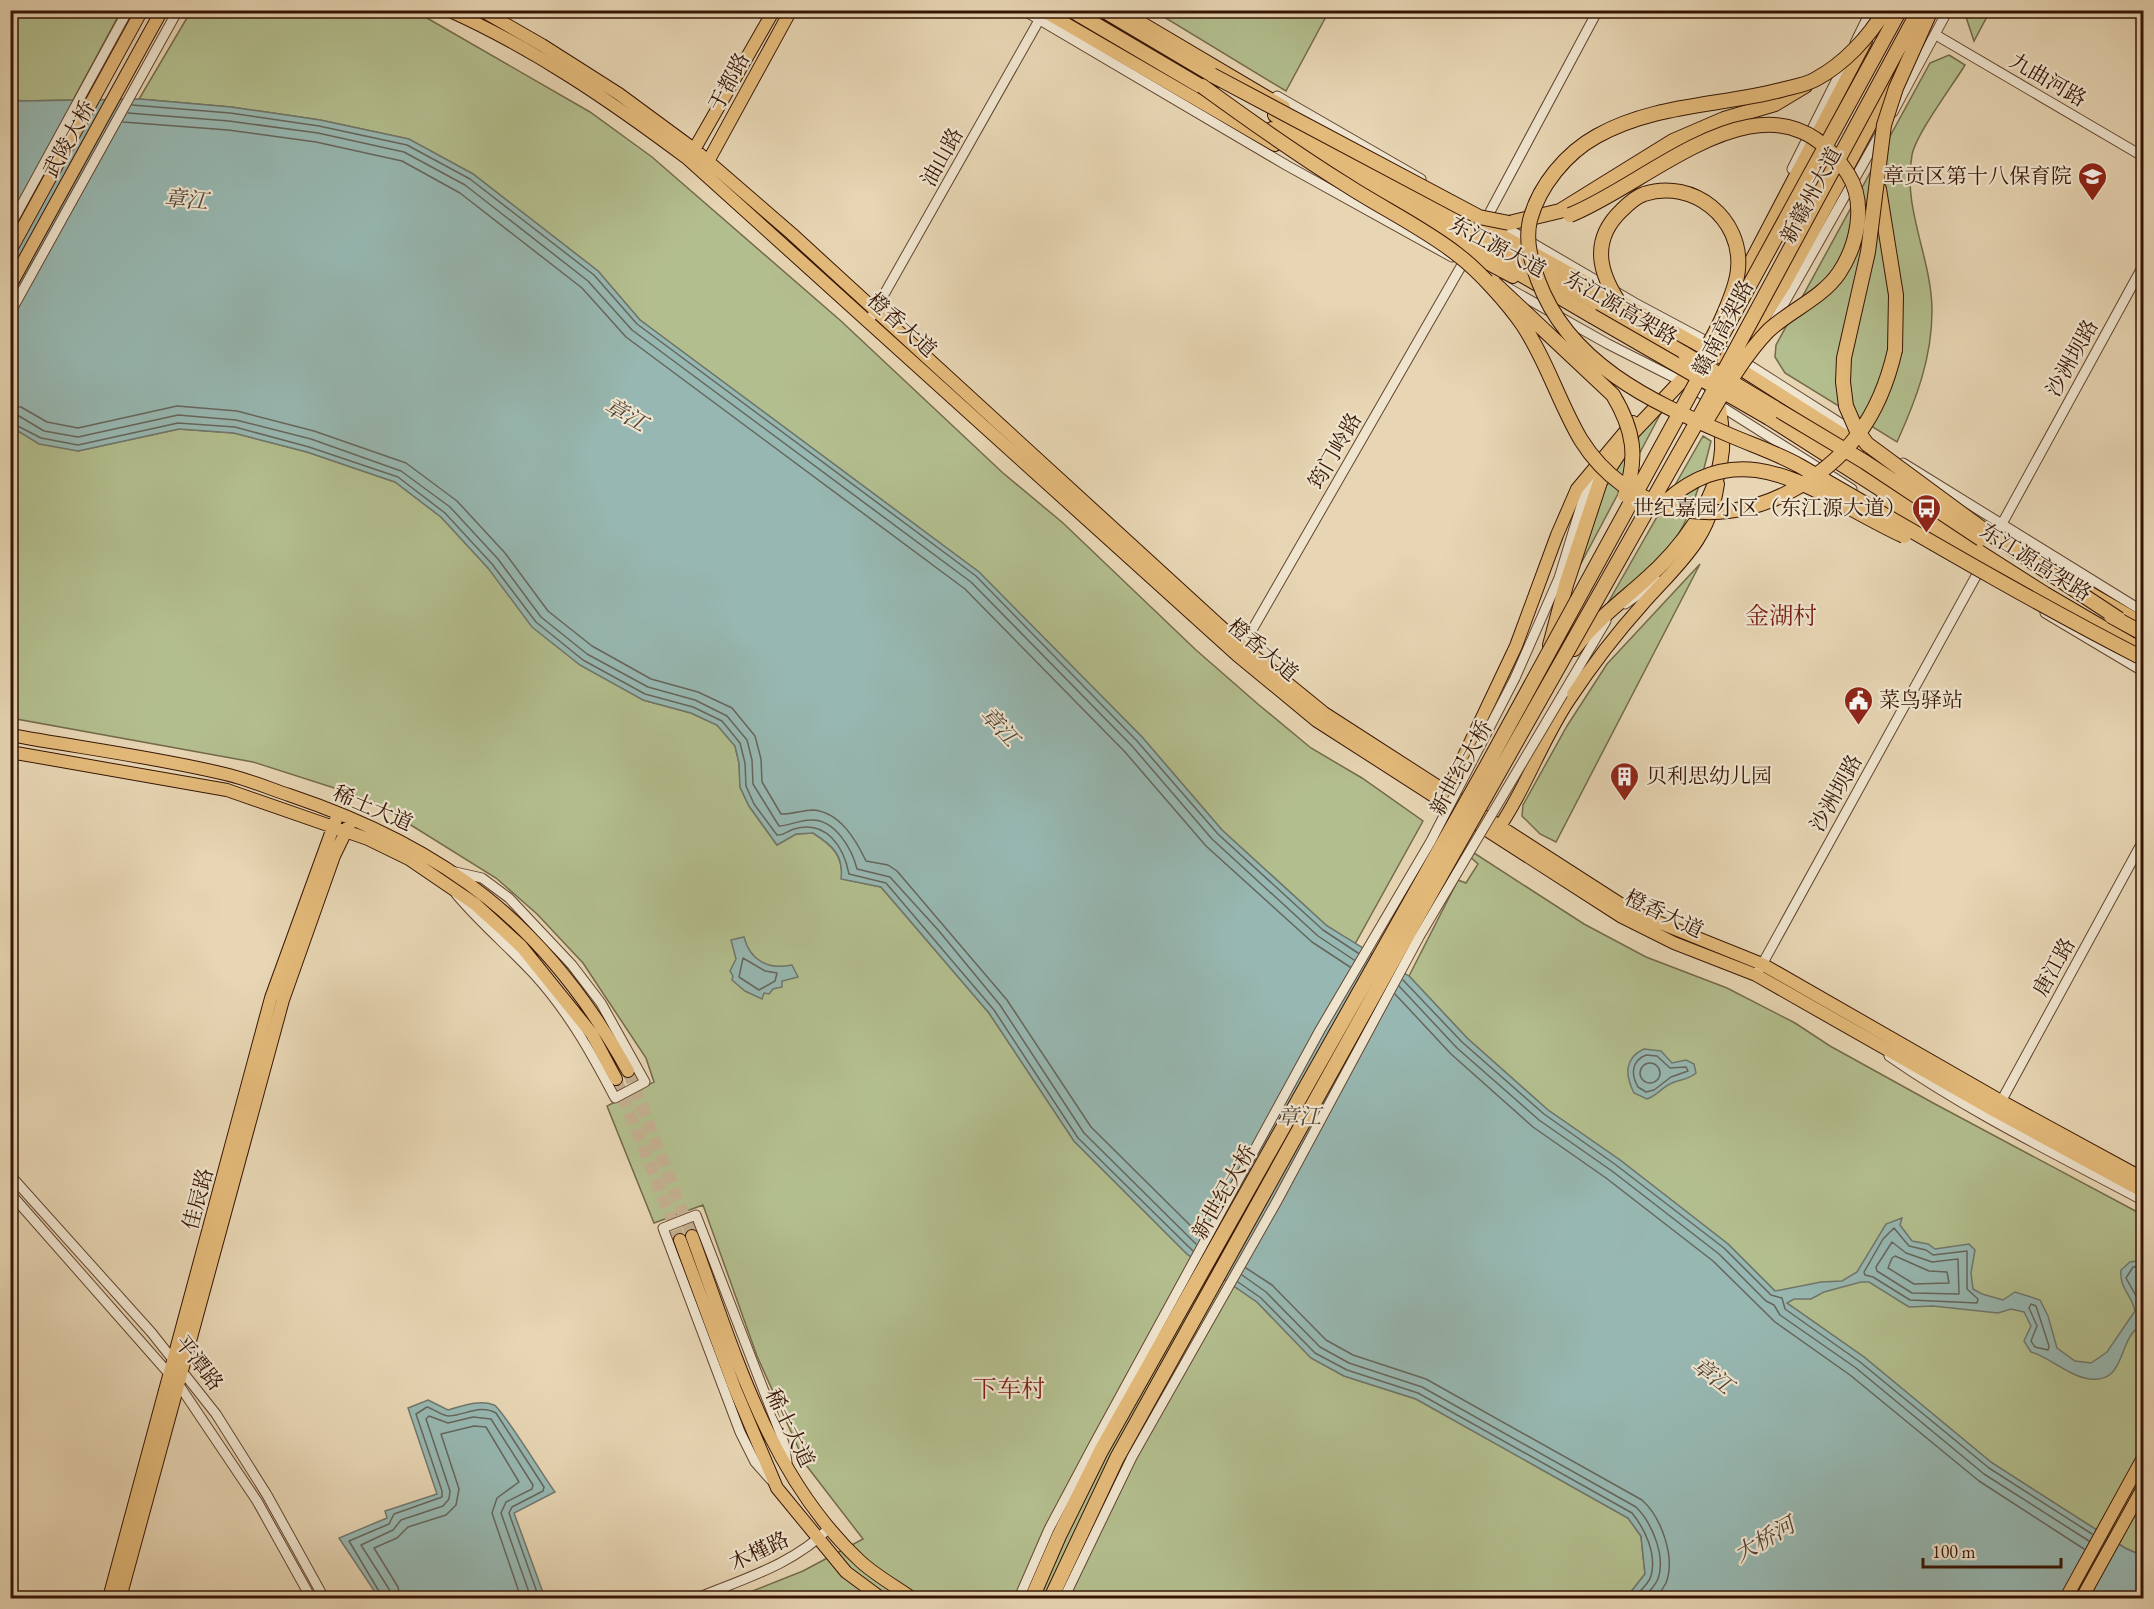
<svg xmlns="http://www.w3.org/2000/svg" width="2154" height="1609" font-family="'EB Garamond','Noto Serif SC',serif">
  <rect width="100%" height="100%" fill="#e7d5b3"/>
  <filter id="stains"><feTurbulence type="fractalNoise" baseFrequency=".00333" numOctaves="4"/><feColorMatrix values="0 0 0 0 .2 0 0 0 0 .09 0 0 0 0 .02 0 0 0 .5 -.17"/></filter>
  <radialGradient id="worn" r=".72"><stop offset=".6" stop-color="#630" stop-opacity="0"/><stop offset="1" stop-color="#630" stop-opacity=".3"/></radialGradient>
  <path fill="#b3be8e" stroke="#746a4a" stroke-width="1.5" d="M413 10 590 112 652 157 841 321 1003 473 1063 523 1196 650 1259 705 1311 748 1362 778 1423 821 1355 944 1327 926 1222 830 1142 737 979 572 640 320 598 271 473 174 408 139 320 120 231 107 139 99 191 11Z
    M1191 10 1194 12 1329 11 1286 91 1154 11Z
    M10 11H121L73 100 21 101 11 98Z
    M1964 11H1990L1974 41Z
    M1949 55 1965 65C1953 85 1916 134 1912 155 1902 209 1932 258 1932 311 1932 358 1916 400 1897 442L1785 373 1775 357 1776 345 1930 63Z
    M1662 411 1577 571C1596 506 1609 457 1662 411Z
    M10 426 78 451 179 429 234 433 307 452 395 482 441 517 488 568 643 700 691 713 717 725 735 746 739 763 740 787 749 806 777 845 796 834 813 833C832 845 843 855 842 879L881 887 989 1013 1074 1141 1187 1254 1257 1302 1311 1358 1344 1376 1416 1399 1628 1518 1641 1536 1645 1574 1626 1598H735L803 1571 863 1539 806 1465 757 1356 703 1205 654 1223 607 1106 654 1082 646 1058 583 963 537 914 496 878 398 817 353 794 253 762 11 718Z
    M1703 436 1711 441C1704 469 1697 498 1684 524 1667 558 1632 583 1605 608Z
    M1700 564 1556 842 1540 834 1522 816 1523 805 1567 726 1607 664Z
    M1471 851 1584 924 1646 957 1727 988 1795 1023 1830 1046 1935 1104 2143 1215V1556L2125 1548 1992 1463 1864 1357 1787 1303 1728 1244 1620 1160 1548 1110 1467 1038 1409 976 1458 880 1466 883 1478 864 1468 855Z"/>
  <path fill="#97b8b2" stroke="#70776d" stroke-width="1.5" d="M10 98 21 101 139 99 231 107 320 120 409 139 473 174 598 271 640 320 979 572 1142 737 1222 830 1327 926 1409 976 1467 1038 1548 1110 1620 1160 1728 1244 1775 1291 1821 1282 1842 1281 1857 1272 1886 1224 1902 1218 1900 1225 1912 1241 1928 1244 1935 1249 1969 1244 1975 1250 1971 1273 1973 1289 1982 1294 2003 1300 2015 1292 2040 1300 2048 1316 2057 1348 2075 1361 2091 1363 2107 1352 2135 1311C2132 1295 2119 1288 2121 1270L2130 1262 2143 1260V1324C2116 1338 2128 1383 2090 1379 2068 1376 2051 1358 2031 1352L2024 1341 2031 1326 2024 1312 2011 1309 1998 1313 1933 1306 1909 1307 1869 1282H1861L1824 1292 1811 1299H1794L1787 1303 1864 1357 1992 1463 2125 1548 2143 1556V1598H1626L1645 1574 1641 1536 1628 1518 1416 1399 1344 1376 1311 1358 1257 1302 1187 1254 1074 1141 989 1013 881 887 841 879C844 855 832 845 813 833L796 834 777 845 749 806 740 787 739 763 735 746 717 725 691 713 643 700 580 665 532 627 488 568 441 517 395 482 307 452 234 433 179 429 78 451 39 444 13 428 10 426Z
    M744 937C750 961 769 970 792 965L798 977 782 981V987L773 989 769 994 764 993 762 999 745 991 732 980 733 976 730 971 736 959 731 940Z
    M1644 1049 1661 1051 1672 1063 1686 1060 1694 1064 1696 1073C1688 1080 1681 1079 1672 1083 1662 1087 1658 1095 1647 1099L1634 1093C1625 1075 1624 1058 1644 1049Z
    M428 1400 448 1410C462 1406 480 1399 494 1405 502 1408 545 1479 555 1492L514 1513 545 1598H379L339 1538 387 1518 385 1511 437 1494 408 1408Z"/>
  <g fill="none" stroke-linecap="round" stroke-linejoin="round">
    <path stroke="#66665c" stroke-width="1.5" d="M132 105 230 113 319 126 407 145 470 179 594 275 637 324 976 576 1137 741 1218 834 1323 930 1358 953
      M128 113 229 121 318 133 404 152 465 185 588 281 632 330 971 582 1132 746 1212 839 1318 936 1354 960
      M123 122 228 130 316 142 402 161 460 193 582 288 626 337 965 589 1125 752 1206 846 1312 942 1350 967
      M10 406 21 407 47 422 78 428 177 406 237 411 314 431 406 463 457 501 505 553 548 611 592 646 651 679 698 692 732 708 755 736 761 759 762 782 781 814C790 815 803 810 813 810 840 812 856 840 866 861L888 865 897 871 1007 1000 1091 1127 1201 1236
      M10 415 19 416 44 431 78 437 178 415 236 420 311 439 401 471 450 507 498 559 541 617 587 654 648 687 695 700 727 716 747 740 752 760 753 784 779 826C787 826 800 820 811 820 835 819 852 849 857 869L890 877 939 931 1000 1005 1084 1133 1196 1244
      M10 422 41 438 78 445 178 423 235 427 309 447 398 477 445 513 492 564 536 622 583 660 645 694 693 707 722 721 740 743 745 763 746 786 754 804 777 835C784 836 787 831 794 829 827 819 844 848 849 874L886 883 994 1010 1078 1138 1193 1251
      M743 958 765 971 777 973 775 981 759 990 739 977Z
      M1403 980 1462 1042 1544 1114 1616 1165 1724 1248 1771 1295 1782 1298 1785 1309 1860 1362 1989 1468 2092 1534
      M1399 986 1457 1048 1539 1120 1612 1171 1719 1254 1766 1301 1774 1305 1780 1315 1856 1368 1984 1474 2089 1541
      M1395 994 1451 1054 1533 1127 1606 1178 1713 1261 1775 1322 1850 1375 1979 1481 2084 1549
      M1646 1055 1657 1056 1670 1068 1686 1067 1688 1071 1671 1077 1654 1090 1646 1092 1638 1087C1631 1075 1631 1061 1646 1055Z
      M1640 1073a10 10 0 1 1 20 0a10 10 0 1 1-20 0Z
      M1894 1228 1909 1246 1926 1250 1933 1255 1967 1251V1289L1978 1299 1977 1303 1910 1300 1873 1277 1865 1275 1864 1272 1883 1239Z
      M1892 1242 1906 1253 1932 1262 1958 1259 1959 1294 1912 1293 1877 1271 1876 1267Z
      M1895 1256 1929 1271 1947 1272 1949 1283 1914 1284 1888 1268 1892 1258Z
      M2144 1266 2133 1267 2126 1278 2139 1301 2140 1317 2144 1320
      M1246 1268 1272 1285 1326 1340 1353 1355 1426 1379 1642 1500C1661 1517 1676 1557 1666 1583 1663 1589 1659 1594 1655 1598
      M1242 1275 1266 1292 1320 1347 1349 1363 1422 1387 1636 1507C1652 1523 1666 1556 1658 1579 1655 1586 1648 1593 1643 1598
      M1238 1282 1261 1298 1315 1353 1347 1370 1418 1393 1632 1513C1645 1529 1657 1554 1651 1576 1649 1584 1639 1592 1633 1598
      M2031 1304 2036 1306 2049 1346 2048 1350 2035 1347 2031 1341 2037 1326 2029 1308Z
      M383 1598 349 1541 389 1524 394 1514 442 1497V1491L416 1414 427 1407C434 1409 442 1416 449 1416 466 1415 480 1404 496 1413L544 1487 543 1491 512 1507 509 1513 539 1598
      M391 1598 389 1589 361 1545 393 1530 401 1520 443 1506 449 1499 450 1491 426 1419 429 1416 448 1423 473 1417 491 1419 533 1485 532 1489 506 1502 501 1513 531 1598
      M400 1598 398 1587 374 1548 397 1538 408 1527 446 1515 456 1505 459 1489 441 1434 474 1426 486 1427 519 1482 497 1498 492 1513 521 1598"/>
    <path stroke="#c4af90" stroke-width="12" stroke-dasharray="12 6" stroke-linecap="butt" d="M628 1071 692 1236
      M616 1079 680 1240"/>
    <defs>
      <path id="minor" d="M1023 10 1286 165 1452 257
        M1936 35 2144 157
        M1855 43 1871 10
        M1277 96 1421 179
        M1893 112 1948 10
        M1792 169 1846 61
        M1484 223 1598 10
        M1498 223 1635 303 1738 358 1856 433
        M10 226 128 10
        M1501 284 1608 344 1681 381 1852 489
        M10 313 178 10
        M869 321 1042 15
        M1773 323 1880 134
        M1903 463 2144 612
        M1998 531 2144 264
        M1625 604 1658 581
        M2045 613 2144 672
        M1240 651 1463 263
        M1515 678 1559 578 1584 496 1598 470
        M1563 694 1606 621
        M451 871 482 878 509 898 572 965 601 1003 645 1082 615 1098C592 1054 568 1011 534 974 509 947 480 923 456 894
        M1759 970 1981 567
        M1889 1056C1969 1112 2058 1155 2144 1201
        M1998 1107 2144 839
        M10 1175 151 1332 216 1414 267 1495 324 1598
        M10 1193 179 1385 257 1501 311 1598
        M771 1480 755 1462 740 1432 663 1228 696 1215 784 1443 787 1462
        M697 1598C743 1579 795 1564 830 1527"/>
      <path id="major" d="M448 10C535 49 612 102 688 159L1237 655 1317 721 1622 917 1674 943 1756 975 1995 1111 2144 1192
        M481 10 542 45 619 94 695 150 792 234 1243 647 1324 713 1633 912 1762 964 2001 1101 2144 1179
        M1042 10 1275 145
        M1120 10 1284 107
        M691 155 774 10
        M705 167 791 10
        M1467 216 1734 365 1861 446
        M1449 243 1513 277
        M10 251 142 10
        M10 286 162 10
        M1736 289 1866 41
        M1736 361 1785 284 1894 81
        M1883 498 1984 565
        M2085 590 2144 624
        M10 735C82 748 154 757 225 774 247 779 268 788 289 795 447 848 547 925 628 1071
        M10 752 227 790 368 839 409 859 475 904 521 946 592 1034 616 1079
        M1442 796 1453 779 1516 646 1557 535 1577 489 1633 422
        M1496 832C1525 791 1541 742 1569 700 1591 667 1615 635 1642 605 1677 565 1710 541 1718 484
        M692 1236C734 1350 768 1475 860 1561 875 1575 895 1586 912 1598
        M680 1240 735 1389 777 1488 846 1572 881 1598
        M109 1598 271 998 338 814
        M120 1598 283 1000 334 856 352 819
        M2066 1598 2144 1456
        M2082 1598 2144 1486"/>
      <path id="highway" d="M1071 10 1212 93
        M1103 10 1221 80
        M1275 115 1685 354
        M1272 129 1592 316
        M1879 189 1896 295 1895 350
        M1509 223 1560 211 1673 141 1724 119 1775 104 1805 86
        M1769 418 2045 594 2144 652
        M1550 645 1566 585 1600 482 1633 432 1687 375
        M1574 649C1594 622 1618 604 1643 582 1681 549 1718 501 1722 450 1723 431 1720 413 1717 394"/>
    </defs>
    <use href="#minor" stroke="#624530" stroke-width="11"/>
    <use href="#major" stroke="#361505" stroke-width="14"/>
    <use href="#highway" stroke="#361505" stroke-width="16"/>
    <use href="#minor" stroke="#efe4ce" stroke-width="9"/>
    <use href="#major" stroke="#e4ba7a" stroke-width="12"/>
    <use href="#highway" stroke="#e4ba7a" stroke-width="14"/>
    <defs>
      <path id="minor-bridge" d="M1019 1598 1049 1529 1093 1446 1320 1030 1431 841 1515 678
        M1064 1598 1132 1457 1277 1201 1419 937 1563 694"/>
      <path id="highway-bridge" d="M1885 10C1869 37 1844 64 1816 79 1806 85 1792 87 1781 90 1719 106 1654 104 1597 136 1566 153 1539 186 1530 220 1525 241 1531 260 1538 280 1568 363 1651 402 1727 434 1752 445 1777 453 1800 466 1914 532 2027 599 2144 659
        M1931 10 1896 88 1884 125 1868 252 1844 358 1843 382 1846 406 1856 429 1867 444 1981 528 2119 619
        M1212 75 1479 217 1509 223
        M1202 86C1250 121 1298 155 1348 186 1382 208 1427 230 1458 255 1479 271 1508 303 1523 325 1547 361 1559 403 1581 440 1626 512 1713 531 1787 493 1848 461 1880 416 1895 350
        M1570 215C1655 181 1773 57 1848 174 1867 204 1857 246 1839 273 1822 298 1789 311 1768 331 1743 357 1725 390 1706 421
        M1494 283 1613 395C1634 430 1638 457 1625 495
        M1628 315C1602 281 1586 244 1622 210 1628 204 1636 197 1644 194 1693 178 1743 219 1738 269 1737 287 1720 325 1710 342
        M1592 316 1769 418
        M1685 354 1865 462 1981 539
        M1657 510C1742 423 1817 496 1904 536
        M2111 616 2144 634
        M1032 1598 1059 1536 1101 1451 1485 769 1900 10
        M1051 1598 1117 1458 1410 930 1694 427 1919 10"/>
    </defs>
    <use href="#minor-bridge" stroke="#624530" stroke-width="11" stroke-linecap="butt"/>
    <use href="#highway-bridge" stroke="#361505" stroke-width="16" stroke-linecap="butt"/>
    <use href="#minor-bridge" stroke="#efe4ce" stroke-width="9"/>
    <use href="#highway-bridge" stroke="#e4ba7a" stroke-width="14"/>
  </g>
  <defs>
    <symbol id="school-pin" viewBox="-11 -11 22 30"><path d="M0 17L-7.5 6A9.5 9.5 0 1 1 7.5 6Z" fill="#8f2418" stroke="#efe4ce"/><path d="M0-5L7-2L0 1L-7-2ZM-4 1L0 2.5L4 1V4Q0 6-4 4Z" fill="#fff"/></symbol>
    <symbol id="bus-pin" viewBox="-11 -11 22 30"><path d="M0 17L-7.5 6A9.5 9.5 0 1 1 7.5 6Z" fill="#8f2418" stroke="#efe4ce"/><path d="M-5-6H5V4H4V6H2V4H-2V6H-4V4H-5ZM-3.5-4V0h7V-4ZM-3.5 1.2v1.5H-2V1.2ZM2 1.2v1.5H3.5V1.2Z" fill="#fff"/></symbol>
    <symbol id="civic-pin" viewBox="-11 -11 22 30"><path d="M0 17L-7.5 6A9.5 9.5 0 1 1 7.5 6Z" fill="#8f2418" stroke="#efe4ce"/><path d="M-.6-6.5H3V-4.5H.6V-3L4-1V1h2V6H-6V1h2V-1L-.6-3ZM-1.2 2.5V6h2.4V2.5Z" fill="#fff"/></symbol>
    <symbol id="building-pin" viewBox="-11 -11 22 30"><path d="M0 17L-7.5 6A9.5 9.5 0 1 1 7.5 6Z" fill="#8f2418" stroke="#efe4ce"/><path d="M-4-6H4V6H1V3H-1V6H-4ZM-2.5-4.3h1.7v1.8h-1.7ZM.8-4.3h1.7v1.8H.8ZM-2.5-1h1.7V.8h-1.7ZM.8-1h1.7V.8H.8Z" fill="#fff"/></symbol>
  </defs>
  <g fill-rule="evenodd">
    <use href="#school-pin" x="2076" y="160" width="33" height="45"/>
    <use href="#bus-pin" x="1910" y="492" width="33" height="45"/>
    <use href="#civic-pin" x="1842" y="684" width="33" height="45"/>
    <use href="#building-pin" x="1608" y="760" width="33" height="45"/>
  </g>
  <g text-anchor="middle" stroke-width="4.5" stroke-linejoin="round" paint-order="stroke">
    <g font-size="21" fill="#361505" stroke="#efe4ce">
      <text transform="translate(2048 80) rotate(30)" y="7">九曲河路</text>
      <text transform="translate(729 82) rotate(-62)" y="7">于都路</text>
      <text transform="translate(69 139) rotate(-61)" y="7">武陵大桥</text>
      <text transform="translate(942 157) rotate(-61)" y="7">油山路</text>
      <text transform="translate(1811 195) rotate(-62)" y="7">新赣州大道</text>
      <text transform="translate(1498 247) rotate(28)" y="7">东江源大道</text>
      <text transform="translate(1621 308) rotate(30)" y="7">东江源高架路</text>
      <text transform="translate(902 325) rotate(42)" y="7">橙香大道</text>
      <text transform="translate(1723 328) rotate(-62)" y="7">赣南高架路</text>
      <text transform="translate(2072 358) rotate(-61)" y="7">沙洲坝路</text>
      <text transform="translate(1335 451) rotate(-60)" y="7">筠门岭路</text>
      <text transform="translate(2036 562) rotate(32)" y="7">东江源高架路</text>
      <text transform="translate(1263 650) rotate(40)" y="7">橙香大道</text>
      <text transform="translate(1461 768) rotate(-61)" y="7">新世纪大桥</text>
      <text transform="translate(1836 793) rotate(-61)" y="7">沙洲坝路</text>
      <text transform="translate(373 808) rotate(23)" y="7">稀土大道</text>
      <text transform="translate(1664 914) rotate(25)" y="7">橙香大道</text>
      <text transform="translate(2054 967) rotate(-61)" y="7">唐江路</text>
      <text transform="translate(1224 1192) rotate(-60)" y="7">新世纪大桥</text>
      <text transform="translate(198 1199) rotate(-75)" y="7">佳辰路</text>
      <text transform="translate(199 1363) rotate(52)" y="7">平潭路</text>
      <text transform="translate(790 1428) rotate(64)" y="7">稀土大道</text>
      <text transform="translate(759 1551) rotate(-25)" y="7">木槿路</text>
    </g>
    <g font-size="21" fill="#361505" stroke="#efe4ce" text-anchor="end">
      <text x="2072" y="183">章贡区第十八保育院</text>
      <text x="1906" y="515">世纪嘉园小区（东江源大道）</text>
      <text x="1879" y="707" text-anchor="start">菜鸟驿站</text>
      <text x="1646" y="783" text-anchor="start">贝利思幼儿园</text>
    </g>
    <g font-size="22" font-style="italic" fill="#534639" stroke="#efe4ce">
      <text transform="translate(186 199) rotate(5)" y="8">章江</text>
      <text transform="translate(626 414) rotate(30)" y="8">章江</text>
      <text transform="translate(1000 726) rotate(48)" y="8">章江</text>
      <text x="1299" y="1124">章江</text>
      <text transform="translate(1713 1375) rotate(38)" y="8">章江</text>
      <text transform="translate(1764 1539) rotate(-30)" y="8">大桥河</text>
    </g>
    <g font-size="24" fill="#7a1f14" stroke="#efe4ce">
      <text x="1781" y="624">金湖村</text>
      <text x="1009" y="1397">下车村</text>
    </g>
  </g>
  <rect width="2154" height="1609" fill="none" stroke="#e7d5b3" stroke-width="36"/>
  <rect x="12" y="12" width="2130" height="1585" fill="none" stroke="#361505" stroke-width="3"/>
  <rect x="18" y="18" width="2118" height="1573" fill="none" stroke="#361505" stroke-width="1.5"/>
  <path d="M1923 1558v9h138v-9" fill="none" stroke="#361505" stroke-width="3"/>
  <text x="1932" y="1558" font-size="18" fill="#361505" stroke="#efe4ce" stroke-width="4.5" paint-order="stroke">100 m</text>
  <rect width="100%" height="100%" filter="url(#stains)"/>
  <rect width="100%" height="100%" fill="url(#worn)"/>
</svg>
